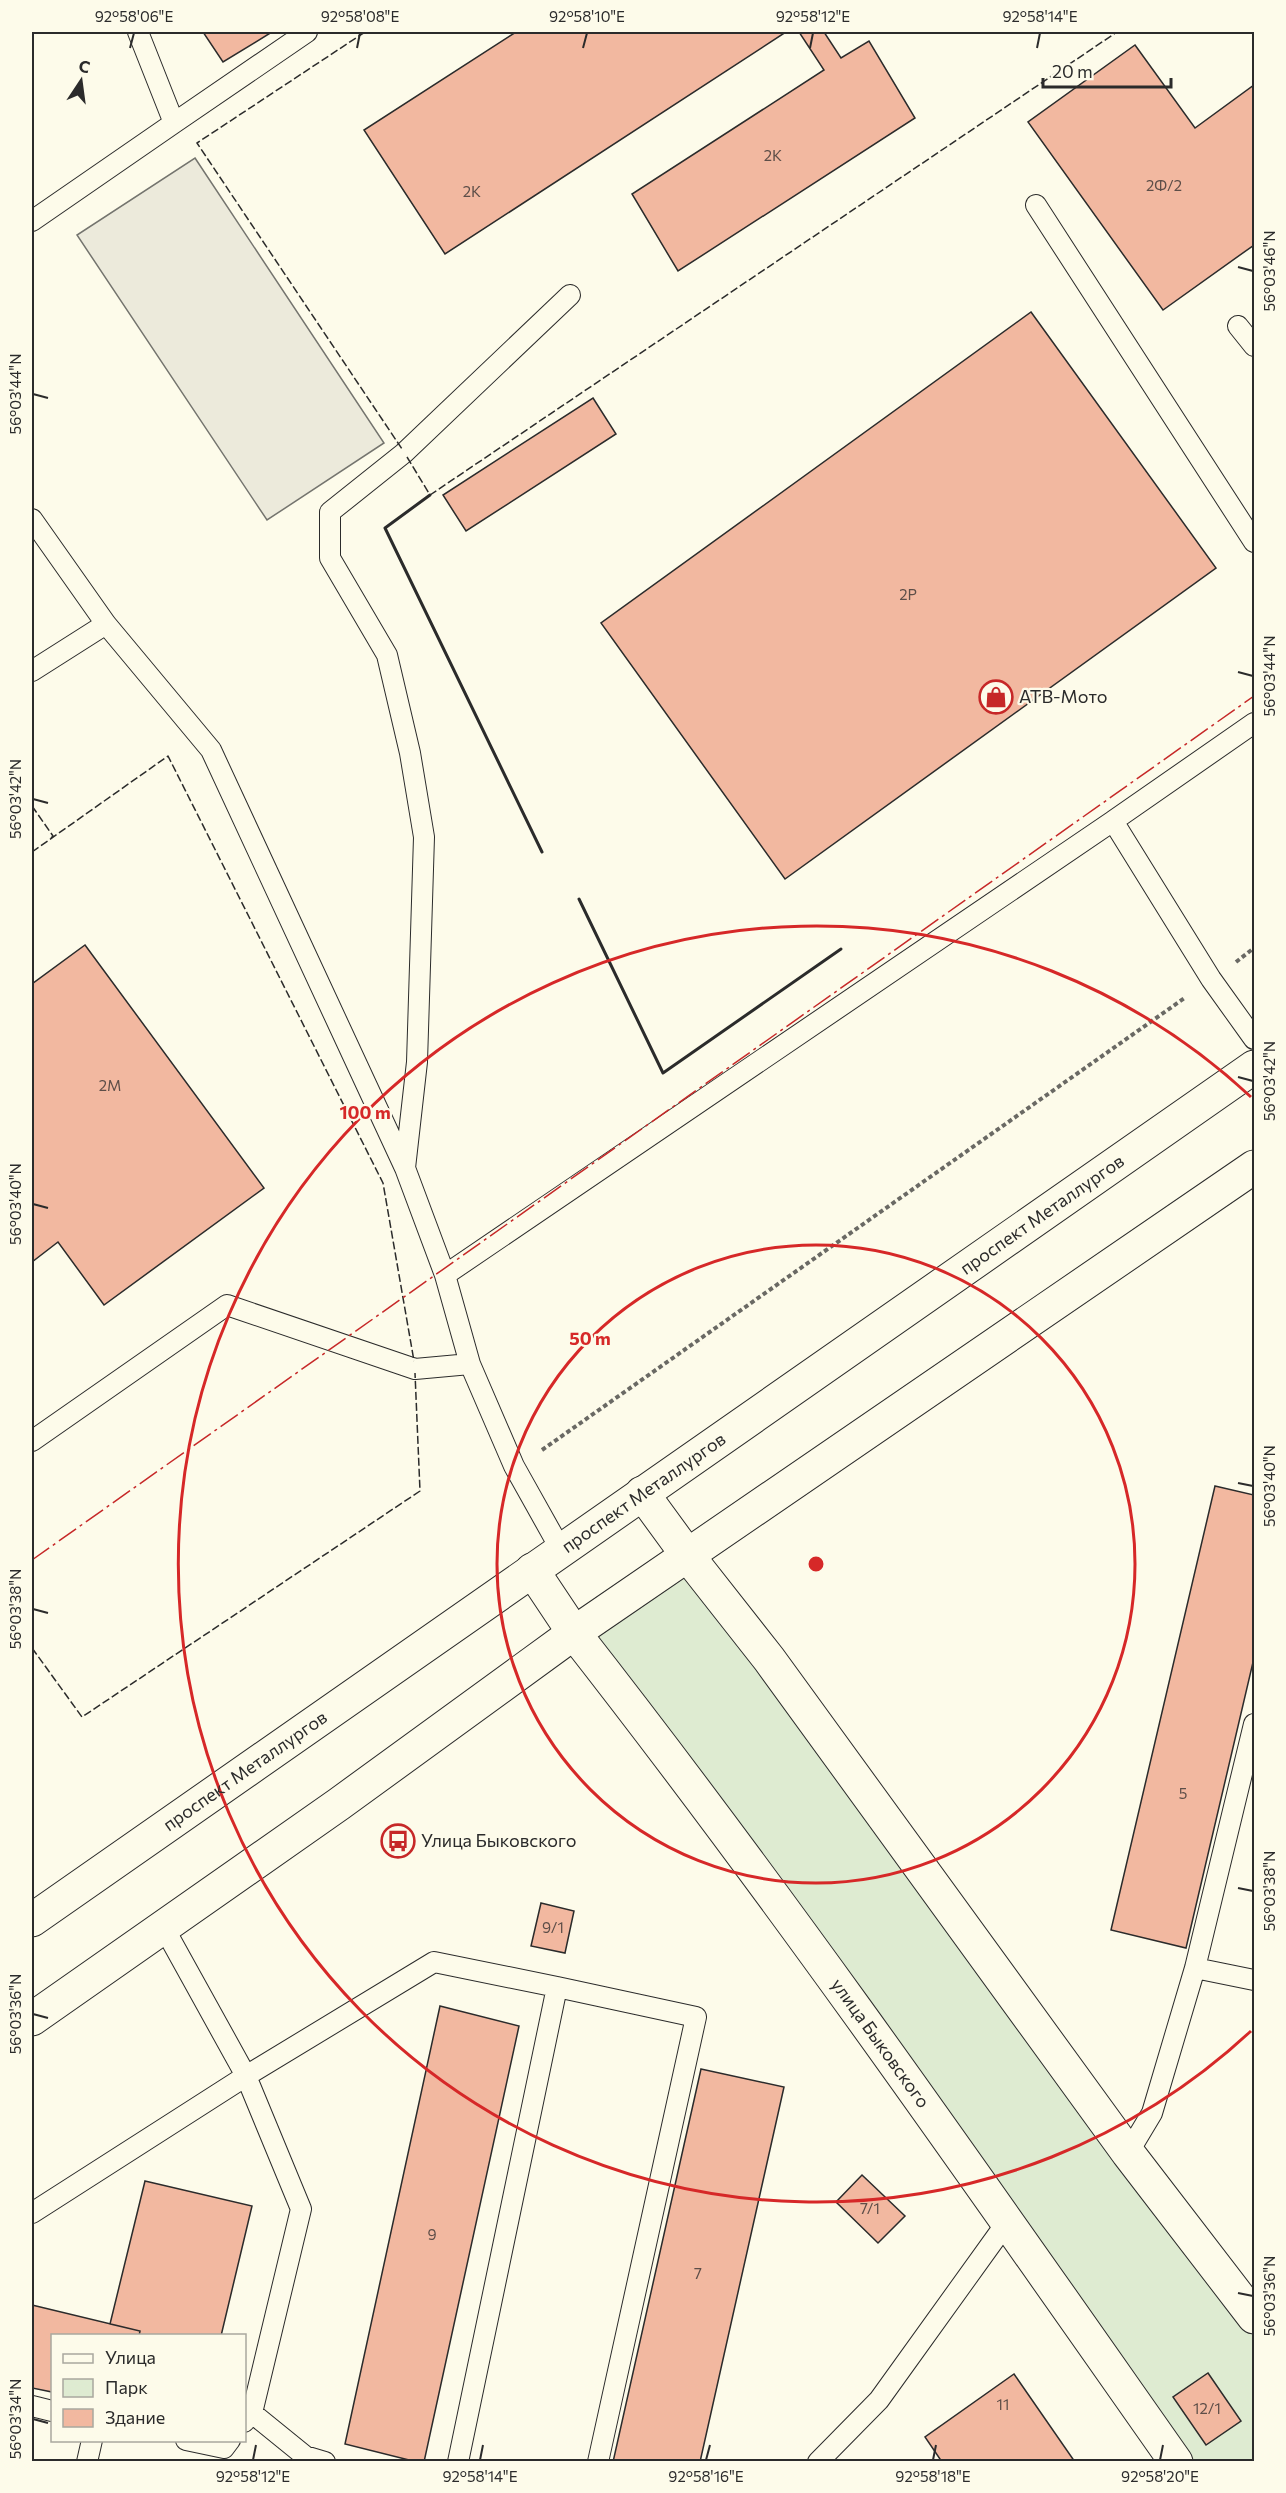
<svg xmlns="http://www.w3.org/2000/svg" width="1286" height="2493" font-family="Commissioner,sans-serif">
  <rect width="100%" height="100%" fill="#fdfbea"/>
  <path fill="#deebd1" stroke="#74746e" stroke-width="1.5" d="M688 1556 1254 2317V2461H1176L574 1633Z"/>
  <path fill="#eceadb" stroke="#74746e" stroke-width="1.5" d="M195 158 384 443 267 520 77 235Z"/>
  <path fill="#f2b8a0" stroke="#2b2b2b" stroke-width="1.5" d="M203 32H272L223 62Z
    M516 32H786L445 254 364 130Z
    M799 32H824L841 58 869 41 915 118 678 271 632 194 824 70Z
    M1135 45 1195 128 1254 85V245L1163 310 1028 122Z
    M1031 312 1216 568 785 879 601 623Z
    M593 398 616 434 466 531 443 495Z
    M85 945 264 1188 104 1305 58 1242 32 1262V984Z
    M1215 1486 1254 1495V1658L1186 1948 1111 1930Z
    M541 1903 574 1911 565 1953 531 1946Z
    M440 2006 519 2026 424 2462H417L345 2444Z
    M701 2069 784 2087 700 2462H613Z
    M862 2175 905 2216 878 2243 836 2202Z
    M145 2181 252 2206 221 2336H139L140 2331 110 2324Z
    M32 2305 140 2331 139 2336H52V2392L32 2388Z
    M1208 2373 1241 2421 1206 2445 1173 2397Z
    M1014 2374 1075 2462H942L925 2437Z"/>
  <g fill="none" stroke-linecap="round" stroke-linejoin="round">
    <defs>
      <path id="service" d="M174 123 307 32
        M1036 205 1254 542
        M32 221 174 123 138 32
        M1238 326 1254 346
        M32 519 106 624 211 750 405 1168 445 1275 470 1364 514 1466 561 1550
        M32 671 106 624
        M1254 723 1113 821 1211 979 1254 1039
        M405 1168 417 1062 424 837 410 753 387 655 330 558V512L404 453 570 295
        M445 1275 1113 821
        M32 1441 227 1305 415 1369 470 1364
        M163 1926 246 2076 434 1962 557 1987
        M1195 1968 1254 1980
        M1128 2153 1152 2113 1195 1968 1254 1724
        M32 2213 246 2076 301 2209 252 2413
        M32 2406 52 2411
        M244 2422 252 2413 305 2456 325 2462
        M186 2440 224 2448 230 2440
        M87 2462 92 2440
        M458 2462 557 1987 696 2017 598 2462
        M818 2462 879 2400 1007 2222"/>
      <g id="minor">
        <path d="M688 1556 769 1659 1128 2153 1254 2317"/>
        <path id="s1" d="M574 1633C784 1901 980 2183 1176 2462"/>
      </g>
      <g id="primary">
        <path d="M642 1493 688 1556"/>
        <path d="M532 1570 574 1633"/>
        <path id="s2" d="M32 1920 1254 1067"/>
        <path d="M32 2019 339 1804 574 1633 1254 1167"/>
      </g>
    </defs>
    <use href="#service" stroke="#2b2b2b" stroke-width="22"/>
    <use href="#minor" stroke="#2b2b2b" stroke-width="35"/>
    <use href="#primary" stroke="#2b2b2b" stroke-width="35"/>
    <path stroke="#6a6964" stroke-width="4" stroke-dasharray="4.5 3" stroke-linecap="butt" d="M1236 962 1254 948
      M542 1450 1186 997"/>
    <use href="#service" stroke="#fdfbea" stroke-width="20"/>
    <use href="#minor" stroke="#fdfbea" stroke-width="33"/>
    <use href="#primary" stroke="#fdfbea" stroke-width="33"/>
    <path stroke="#2b2b2b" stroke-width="1.5" stroke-dasharray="8 3" stroke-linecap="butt" d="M365 32 197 143 402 449
      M407 457 430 495 1117 32
      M32 806 53 836 51 838
      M32 852 168 756 383 1183 414 1361
      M32 1648 82 1717 420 1491 415 1373"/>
    <path stroke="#2b2b2b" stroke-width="3" d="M430 495 385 528 542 852
      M579 899 663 1073 841 949"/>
    <path stroke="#c62828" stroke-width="1.5" stroke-dasharray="21 4.5 3 4.5" stroke-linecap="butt" d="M32 1560 1254 696"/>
  </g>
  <path fill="none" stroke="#2b2b2b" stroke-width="2" d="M130 48 134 33M357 48 360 33M583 48 587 33M810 48 813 33M1037 48 1040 33M1238 267 1253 271M33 394 48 398M1238 672 1253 676M33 799 48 803M1238 1077 1253 1081M33 1204 48 1208M1238 1483 1253 1486M33 1609 48 1613M1238 1888 1253 1891M33 2014 48 2018M1238 2293 1253 2296M33 2419 48 2423M253 2460 256 2445M480 2460 483 2445M706 2460 710 2445M933 2460 936 2445M1160 2460 1163 2445"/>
  <g fill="none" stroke="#d62828" stroke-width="3">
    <circle cx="816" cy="1564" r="319"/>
    <path d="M1251 2031A638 638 0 1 1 1251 1097"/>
  </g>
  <defs>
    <symbol id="shop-ring" viewBox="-11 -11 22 22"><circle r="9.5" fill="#fdfbea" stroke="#c62828" stroke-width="1.5"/><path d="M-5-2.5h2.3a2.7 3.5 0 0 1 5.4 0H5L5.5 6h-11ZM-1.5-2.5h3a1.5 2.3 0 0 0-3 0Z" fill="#c62828"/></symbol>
    <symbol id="bus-ring" viewBox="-11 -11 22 22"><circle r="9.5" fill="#fdfbea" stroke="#c62828" stroke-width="1.5"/><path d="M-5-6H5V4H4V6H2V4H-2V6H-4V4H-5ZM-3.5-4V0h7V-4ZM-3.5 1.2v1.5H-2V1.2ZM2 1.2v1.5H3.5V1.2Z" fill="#c62828"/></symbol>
  </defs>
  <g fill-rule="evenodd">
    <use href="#shop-ring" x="977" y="678" width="38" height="38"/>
    <use href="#bus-ring" x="379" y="1822" width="38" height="38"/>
  </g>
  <g text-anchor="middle" stroke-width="4.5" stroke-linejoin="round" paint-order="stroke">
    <g font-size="15" fill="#5d4e48">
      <text x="773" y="161">2К</text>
      <text x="1164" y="191">2Ф/2</text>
      <text x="472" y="197">2К</text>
      <text x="908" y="600">2Р</text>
      <text x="110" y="1091">2М</text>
      <text x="1183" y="1799">5</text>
      <text x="553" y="1933">9/1</text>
      <text x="870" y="2214">7/1</text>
      <text x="432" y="2240">9</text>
      <text x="698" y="2279">7</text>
      <text x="1003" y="2410">11</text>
      <text x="1207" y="2414">12/1</text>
    </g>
    <g font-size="18" fill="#2b2b2b" stroke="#fdfbea" text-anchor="start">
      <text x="1019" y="703">АТВ-Мото</text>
      <text x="421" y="1847">Улица Быковского</text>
    </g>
    <g font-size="18" fill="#2b2b2b" stroke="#fdfbea">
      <text dy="6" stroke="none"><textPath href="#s2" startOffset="1232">проспект Металлургов</textPath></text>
      <text dy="6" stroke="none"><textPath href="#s2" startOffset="746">проспект Металлургов</textPath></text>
      <text dy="6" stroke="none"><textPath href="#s2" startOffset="260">проспект Металлургов</textPath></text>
      <text dy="6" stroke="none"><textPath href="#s1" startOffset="512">улица Быковского</textPath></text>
    </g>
  </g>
  <circle cx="816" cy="1564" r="9" fill="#d62828" stroke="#fdfbea" stroke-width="3"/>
  <g font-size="18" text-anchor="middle" font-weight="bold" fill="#d62828" stroke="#fdfbea" stroke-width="4.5" stroke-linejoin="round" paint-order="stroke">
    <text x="365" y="1119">100 m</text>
    <text x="590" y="1345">50 m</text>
  </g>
  <rect width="1286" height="2493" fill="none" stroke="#fdfbea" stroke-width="66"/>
  <rect x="51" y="2334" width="195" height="108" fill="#fdfbea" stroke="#a9a89e" stroke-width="1.5"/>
  <rect x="63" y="2354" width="30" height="9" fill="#fdfbea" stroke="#a9a89e" stroke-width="1.5"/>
  <text x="105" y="2364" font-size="18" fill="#2b2b2b">Улица</text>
  <rect x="63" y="2379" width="30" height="18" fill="#deebd1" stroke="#a9a89e" stroke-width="1.5"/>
  <text x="105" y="2394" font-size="18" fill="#2b2b2b">Парк</text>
  <rect x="63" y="2409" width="30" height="18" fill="#f2b8a0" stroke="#a9a89e" stroke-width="1.5"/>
  <text x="105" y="2424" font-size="18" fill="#2b2b2b">Здание</text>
  <g transform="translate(81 81) rotate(13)" stroke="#fdfbea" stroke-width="4.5" paint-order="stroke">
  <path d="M0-4.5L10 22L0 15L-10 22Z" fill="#2b2b2b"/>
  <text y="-9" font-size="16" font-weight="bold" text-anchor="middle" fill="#2b2b2b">С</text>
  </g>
  <path d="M1043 78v9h128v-9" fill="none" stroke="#2b2b2b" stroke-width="3"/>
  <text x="1052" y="78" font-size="18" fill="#2b2b2b" stroke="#fdfbea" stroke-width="4.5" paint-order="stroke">20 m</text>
  <rect x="33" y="33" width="1220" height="2427" fill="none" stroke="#2b2b2b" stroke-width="2"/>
  <g font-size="15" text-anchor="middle" fill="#2b2b2b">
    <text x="134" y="22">92°58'06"E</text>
    <text x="360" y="22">92°58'08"E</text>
    <text x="587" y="22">92°58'10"E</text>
    <text x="813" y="22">92°58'12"E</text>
    <text x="1040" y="22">92°58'14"E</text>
    <text transform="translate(1270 271) rotate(-90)" y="5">56°03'46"N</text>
    <text transform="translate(16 394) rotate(-90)" y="5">56°03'44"N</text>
    <text transform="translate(1270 676) rotate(-90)" y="5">56°03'44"N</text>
    <text transform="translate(16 799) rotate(-90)" y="5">56°03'42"N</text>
    <text transform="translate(1270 1081) rotate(-90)" y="5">56°03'42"N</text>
    <text transform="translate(16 1204) rotate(-90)" y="5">56°03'40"N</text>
    <text transform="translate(1270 1486) rotate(-90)" y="5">56°03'40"N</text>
    <text transform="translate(16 1609) rotate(-90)" y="5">56°03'38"N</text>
    <text transform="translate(1270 1891) rotate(-90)" y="5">56°03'38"N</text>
    <text transform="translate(16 2014) rotate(-90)" y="5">56°03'36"N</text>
    <text transform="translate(1270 2296) rotate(-90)" y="5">56°03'36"N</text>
    <text transform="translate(16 2419) rotate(-90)" y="5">56°03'34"N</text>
    <text x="253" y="2482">92°58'12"E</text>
    <text x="480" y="2482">92°58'14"E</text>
    <text x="706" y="2482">92°58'16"E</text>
    <text x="933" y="2482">92°58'18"E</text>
    <text x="1160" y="2482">92°58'20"E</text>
  </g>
</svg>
